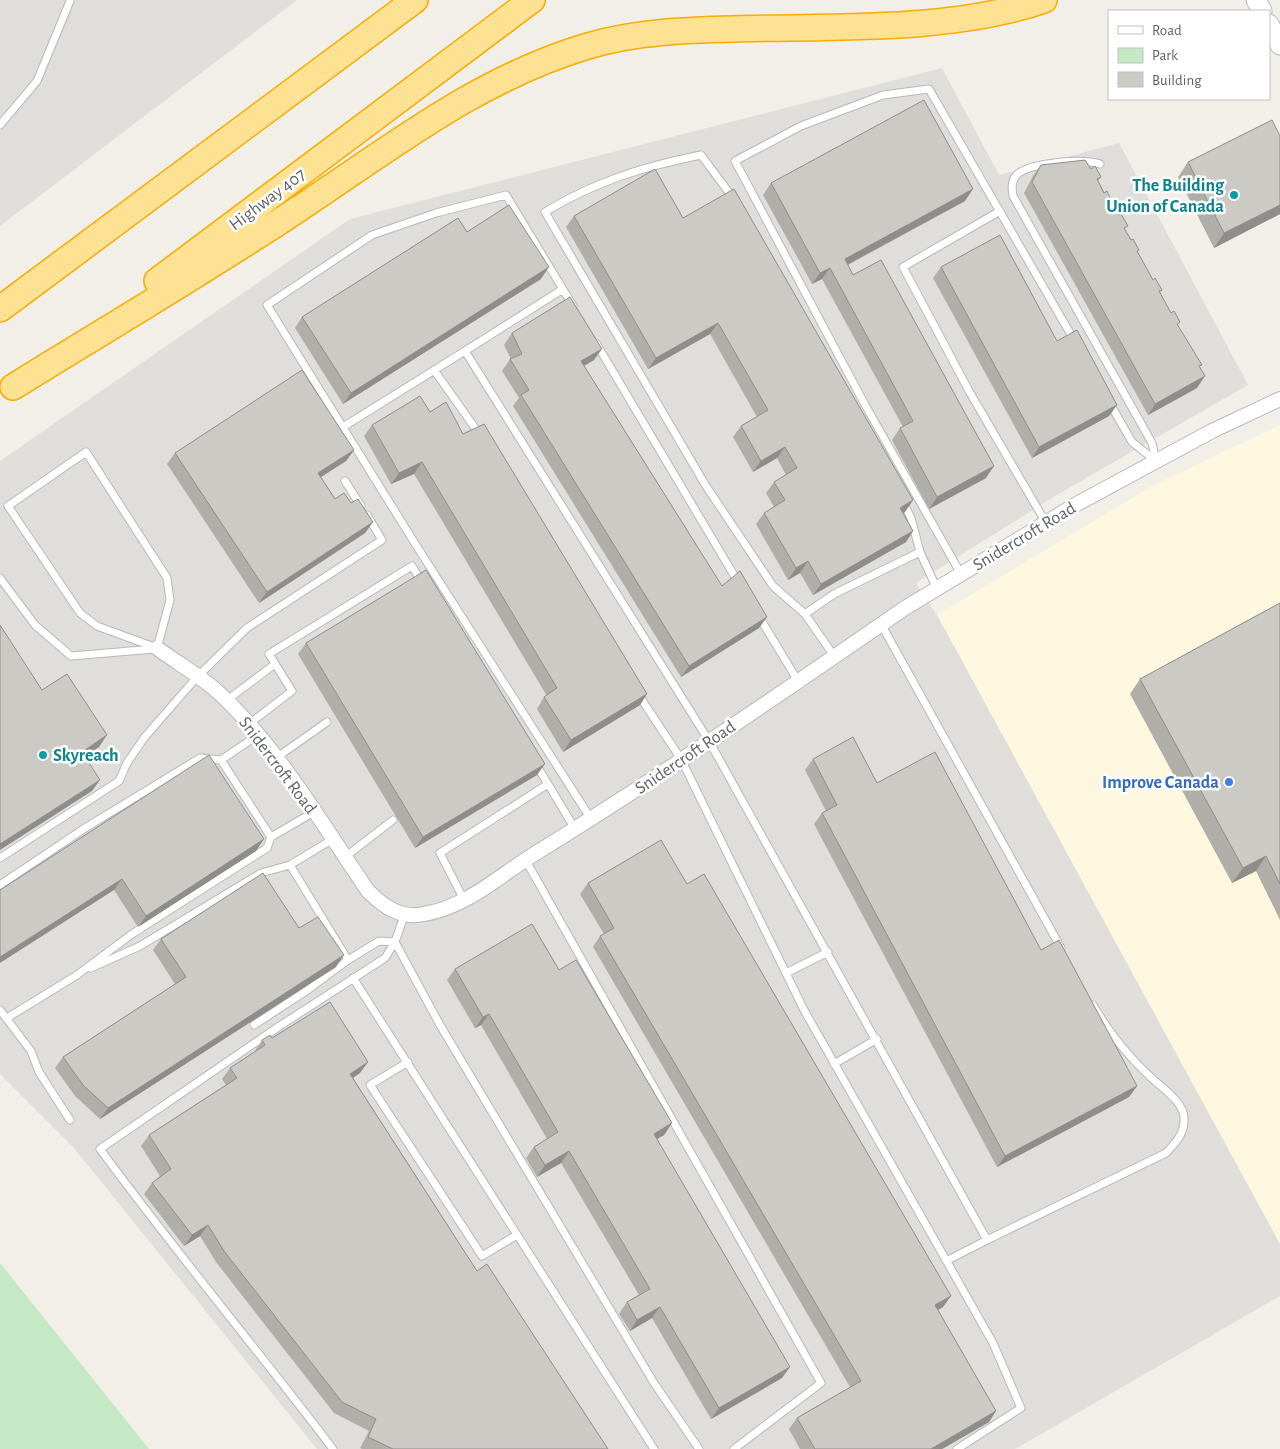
<svg xmlns="http://www.w3.org/2000/svg" width="1280" height="1449" font-family="'Alegreya Sans',sans-serif">
  <rect width="100%" height="100%" fill="#f1efe8"/>
  <path fill="#fef7e0" d="M1280 425V1244L937 615 1152 486Z"/>
  <path fill="#e0deda" d="M0 0H297L0 226Z
    M942 68 999 175 1119 143 1248 385 1060 493 916 583 937 615 1280 1244V1296L1015 1449H317L74 1148 0 1074V461L350 219Z"/>
  <path fill="#c5e8c5" d="M0 1263 149 1449H0Z"/>
  <g fill="none" stroke-linecap="round" stroke-linejoin="round">
    <defs>
      <path id="lane" d="M0 125 37 81 70 1
        M1100 164C1086 158 1024 162 1015 177 1011 183 1012 189 1013 196L1152 443 1156 461
        M733 198 701 155C645 166 594 182 545 212L706 486 773 586 805 614 834 656
        M1000 211 903 267 969 391 1046 523
        M563 289 465 351 709 741 987 1240 1166 1153C1176 1142 1185 1134 1184 1117 1183 1105 1170 1094 1162 1087 1134 1064 1112 1037 1093 1005
        M573 306 506 195 436 213 372 235 267 305 414 542 591 819
        M596 343 738 582
        M434 370 480 435
        M1109 402 1132 442 1156 461
        M343 427 465 351
        M86 452 167 578 170 600 157 648 97 626 80 613 8 506Z
        M345 481 361 506
        M903 502 911 518 920 552 937 589
        M961 574 864 403 735 161 801 126 883 95 929 89 1074 340
        M0 578 35 625 71 656 154 649
        M805 614 834 594 920 552
        M758 615 798 681
        M881 624 1061 948
        M638 694 681 759 804 1010 993 1343 1021 1408 957 1449
        M227 700 275 664
        M249 724 292 691 269 654 412 566 422 583
        M258 735 221 760 271 837 314 812
        M276 758 327 722
        M535 763 548 784
        M333 839 290 865 348 960 379 941 395 942 404 916
        M345 857 393 820
        M0 858 119 781 127 763 144 738 197 677 247 628 382 540 367 515
        M525 859 821 1383 734 1449
        M0 885 85 828 200 758 221 760
        M464 900 440 853 548 784 575 829
        M395 942 440 1025 654 1383 699 1449
        M91 968 140 946 261 873 290 865
        M786 973 828 952
        M353 978 654 1449
        M0 1010 31 1051 39 1072 70 1120
        M7 1018 77 975 132 934 267 848 271 837
        M254 1025 309 989 348 960
        M408 1062 370 1085 482 1256 517 1235
        M834 1064 877 1039
        M946 1261 987 1240
        M333 1449C256 1348 175 1251 100 1149L278 1027 385 958 395 942"/>
      <path id="street" d="M157 648C177 663 201 676 219 693 279 749 322 824 368 891 384 907 401 919 424 914 467 907 500 875 536 853 661 776 783 692 905 608L1075 505 1212 431 1280 399"/>
      <path id="secondary" d="M1256 0 1262 11
        M1269 24 1280 45"/>
      <path id="highway" d="M157 281 532 0
        M0 309 415 0
        M13 387C108 328 204 272 297 210 391 148 479 78 588 46 635 32 685 30 734 29 831 26 953 32 1044 0"/>
    </defs>
    <use href="#lane" stroke="#b5b8bc" stroke-width="9"/>
    <use href="#street" stroke="#b5b8bc" stroke-width="16"/>
    <use href="#secondary" stroke="#b6babf" stroke-width="21"/>
    <use href="#highway" stroke="#f9ab00" stroke-width="28"/>
    <use href="#lane" stroke="#fff" stroke-width="7"/>
    <use href="#street" stroke="#fff" stroke-width="14"/>
    <use href="#secondary" stroke="#fff" stroke-width="19"/>
    <use href="#highway" stroke="#fde293" stroke-width="25"/>
  </g>
  <path fill="#afaea9" d="M1280 136V214L1214 248 1178 177 1188 162Z
    M1041 165 1091 169 1101 177 1098 181 1153 280 1162 290 1159 293 1200 368 1197 388 1148 415 1024 193 1033 176Z
    M771 183 965 201 848 265 853 275 986 478 929 509 892 440 900 428 903 427 822 279 812 284 763 195Z
    M574 216 683 218 913 500 905 512 903 513 913 531 906 542 813 595 800 573 788 580 756 524 764 513 774 507 766 493 774 482 786 475 777 458 753 472 733 437 741 426 757 417 710 334 648 369 566 227Z
    M467 232 541 279 343 404 295 328 302 317Z
    M941 267 1057 341 1117 405 1109 416 1032 458 933 278Z
    M512 333 594 360 584 366 722 586 767 617 759 628 681 677 513 406 519 398 502 371 510 359H511L504 345Z
    M430 412 463 434 647 694 640 705 563 752 537 709 544 697 547 696 414 474 391 484 364 436 372 425Z
    M354 450 346 461 321 477 335 499 351 503 373 522 365 533 259 603 167 464 175 453Z
    M1280 603V920L1256 871 1232 883 1130 694 1140 679Z
    M306 643 537 775 415 848 298 654Z
    M813 759 877 783 1041 950 1137 1086 1129 1097 997 1167 814 824 822 813 826 811 805 770Z
    M256 851 138 927 114 890H0Z
    M588 883 687 884 943 1307 938 1310 996 1411 989 1422 942 1449H800L789 1429 797 1418 850 1387 593 947 600 936 604 934 580 894Z
    M299 928 336 967 100 1119 75 1096 55 1068 63 1057 175 984 153 950 161 939Z
    M455 969 559 970 672 1123 664 1135 657 1139 782 1378 711 1419 652 1318 630 1331 619 1314 627 1302 639 1295 561 1163 537 1177 526 1158 534 1147 547 1139 481 1025 475 1028 447 980Z
    M272 1038 360 1073 353 1078 477 1271 608 1449H362L360 1448 369 1431 334 1413 216 1262 200 1236 184 1246 144 1194 152 1183 160 1176 141 1146 149 1135 226 1085 222 1079 230 1068 254 1052 262 1040Z"/>
  <path fill="#8f8d8a" d="M973 189 965 201 837 270 845 259Z
    M1280 205V214L1214 248 1224 233Z
    M549 267 541 279 343 404 351 393Z
    M830 268 822 279 812 284 820 273Z
    M718 323 710 334 648 369 656 358Z
    M602 349 594 360 573 372 581 361Z
    M1205 376 1197 388 1148 415 1155 404Z
    M1117 405 1109 416 1032 458 1039 447Z
    M785 447 777 458 753 472 761 461Z
    M354 450 346 461 310 484 318 473Z
    M422 462 414 474 391 484 399 473Z
    M994 466 986 478 929 509 937 497Z
    M913 500 905 512 892 519 900 508Z
    M373 522 365 533 259 603 267 592Z
    M913 531 906 542 813 595 821 584Z
    M808 561 800 573 788 580 796 568Z
    M767 617 759 628 681 677 689 666Z
    M647 694 640 705 563 752 571 740Z
    M107 735 99 747 74 763 82 752Z
    M545 764 537 775 415 848 423 837Z
    M100 780 92 791 0 850V844Z
    M264 839 256 851 138 927 146 916Z
    M1266 856 1256 871 1232 883 1243 868Z
    M122 879 114 890 0 963V957Z
    M344 955 336 967 100 1119 108 1108Z
    M489 1014 481 1025 475 1028 483 1017Z
    M368 1062 360 1073 342 1085 350 1074Z
    M1137 1086 1129 1097 997 1167 1005 1156Z
    M672 1123 664 1135 646 1145 654 1134Z
    M569 1151 561 1163 537 1177 545 1165Z
    M208 1225 200 1236 184 1246 192 1235Z
    M951 1296 943 1307 927 1316 935 1305Z
    M660 1307 652 1318 630 1331 637 1320Z
    M790 1367 782 1378 711 1419 719 1408Z
    M996 1411 989 1422 942 1449H931Z"/>
  <path fill="#cccac5" stroke="#8f8d8a" d="M924 100 973 189 845 259 853 275 881 260 994 466 937 497 900 428 913 421 830 268 820 273 771 183Z
    M1272 120 1280 136V205L1224 233 1188 162Z
    M1085 160 1091 169 1095 166 1101 177 1097 179 1104 193 1107 191 1118 215 1121 214 1128 226 1124 228 1131 240 1133 239 1139 250 1137 251 1153 280 1155 278 1162 290 1159 291 1171 313 1174 311 1180 322 1177 324 1202 365 1199 366 1205 376 1155 404 1032 182 1041 165Z
    M655 169 683 218 734 189 913 500 900 508 913 531 821 584 808 561 796 568 764 513 785 500 774 482 797 468 785 447 761 461 741 426 768 410 718 323 656 358 574 216Z
    M509 205 549 267 351 393 302 317 458 218 467 232Z
    M1000 235 1057 341 1077 330 1117 405 1039 447 941 267Z
    M570 297 602 349 581 361 722 586 740 571 767 617 689 666 521 395 529 390 510 359 522 354 512 333Z
    M302 370 354 450 318 473 335 499 344 493 351 503 358 499 373 522 267 592 175 453Z
    M420 396 430 412 446 402 463 434 484 424 647 694 571 740 544 697 557 688 422 462 399 473 372 425Z
    M426 570 545 764 423 837 306 643Z
    M1280 603V884L1266 856 1243 868 1140 679Z
    M0 625 42 690 67 674 107 735 82 752 100 780 0 844Z
    M853 737 877 783 935 752 1041 950 1059 940 1137 1086 1005 1156 822 813 837 805 813 759Z
    M209 755 264 839 146 916 122 879 0 957V890Z
    M661 840 687 884 704 874 951 1296 935 1305 996 1411 931 1449H815L797 1418 861 1381 600 936 614 928 588 883Z
    M263 873 299 928 318 917 344 955 108 1108 83 1085 63 1057 186 977 161 939Z
    M532 924 559 970 576 960 672 1123 654 1134 790 1367 719 1408 660 1307 637 1320 627 1302 650 1289 569 1151 545 1165 534 1147 558 1132 489 1014 483 1017 455 969Z
    M330 1002 368 1062 350 1074 477 1271 487 1264 608 1449H393L368 1437 376 1419 342 1402 224 1251 208 1225 192 1235 152 1183 171 1169 149 1135 237 1078 230 1068 265 1045 262 1040 270 1035 272 1038Z"/>
  <g fill="#0f9aa8" stroke="#fff" stroke-width="2">
    <circle cx="1234" cy="195" r="5"/>
    <circle cx="43" cy="755" r="5"/>
  </g>
  <circle fill="#3f7fe0" stroke="#fff" stroke-width="2" cx="1229" cy="782" r="5"/>
  <g text-anchor="middle" stroke-width="5" stroke-linejoin="round" paint-order="stroke">
    <g font-size="18" font-weight="bold" fill="#0d838f" stroke="#fff" text-anchor="end">
      <text x="1224" y="191">The Building<tspan x="1224" dy="21">Union of Canada</tspan></text>
      <text x="53" y="761" text-anchor="start">Skyreach</text>
    </g>
    <g font-size="18" fill="#5f6368" stroke="#fff">
      <text transform="translate(267 199) rotate(-37)" y="6">Highway 407</text>
      <text transform="translate(1024 536) rotate(-31)" y="6">Snidercroft Road</text>
      <text transform="translate(685 757) rotate(-34)" y="6">Snidercroft Road</text>
      <text transform="translate(278 765) rotate(53)" y="6">Snidercroft Road</text>
    </g>
    <g font-size="18" font-weight="bold" fill="#366cbe" stroke="#fff" text-anchor="end">
      <text x="1219" y="788">Improve Canada</text>
    </g>
  </g>
  <rect x="1108" y="10" width="162" height="90" fill="#ffffff" stroke="#bfc1c3"/>
  <rect x="1118" y="26" width="25" height="8" fill="#ffffff" stroke="#bfc1c3"/>
  <text x="1152" y="35" font-size="15" fill="#5f6368">Road</text>
  <rect x="1118" y="48" width="25" height="15" fill="#c5e8c5" stroke="#bfc1c3"/>
  <text x="1152" y="60" font-size="15" fill="#5f6368">Park</text>
  <rect x="1118" y="72" width="25" height="15" fill="#cccac5" stroke="#bfc1c3"/>
  <text x="1152" y="85" font-size="15" fill="#5f6368">Building</text>
</svg>
